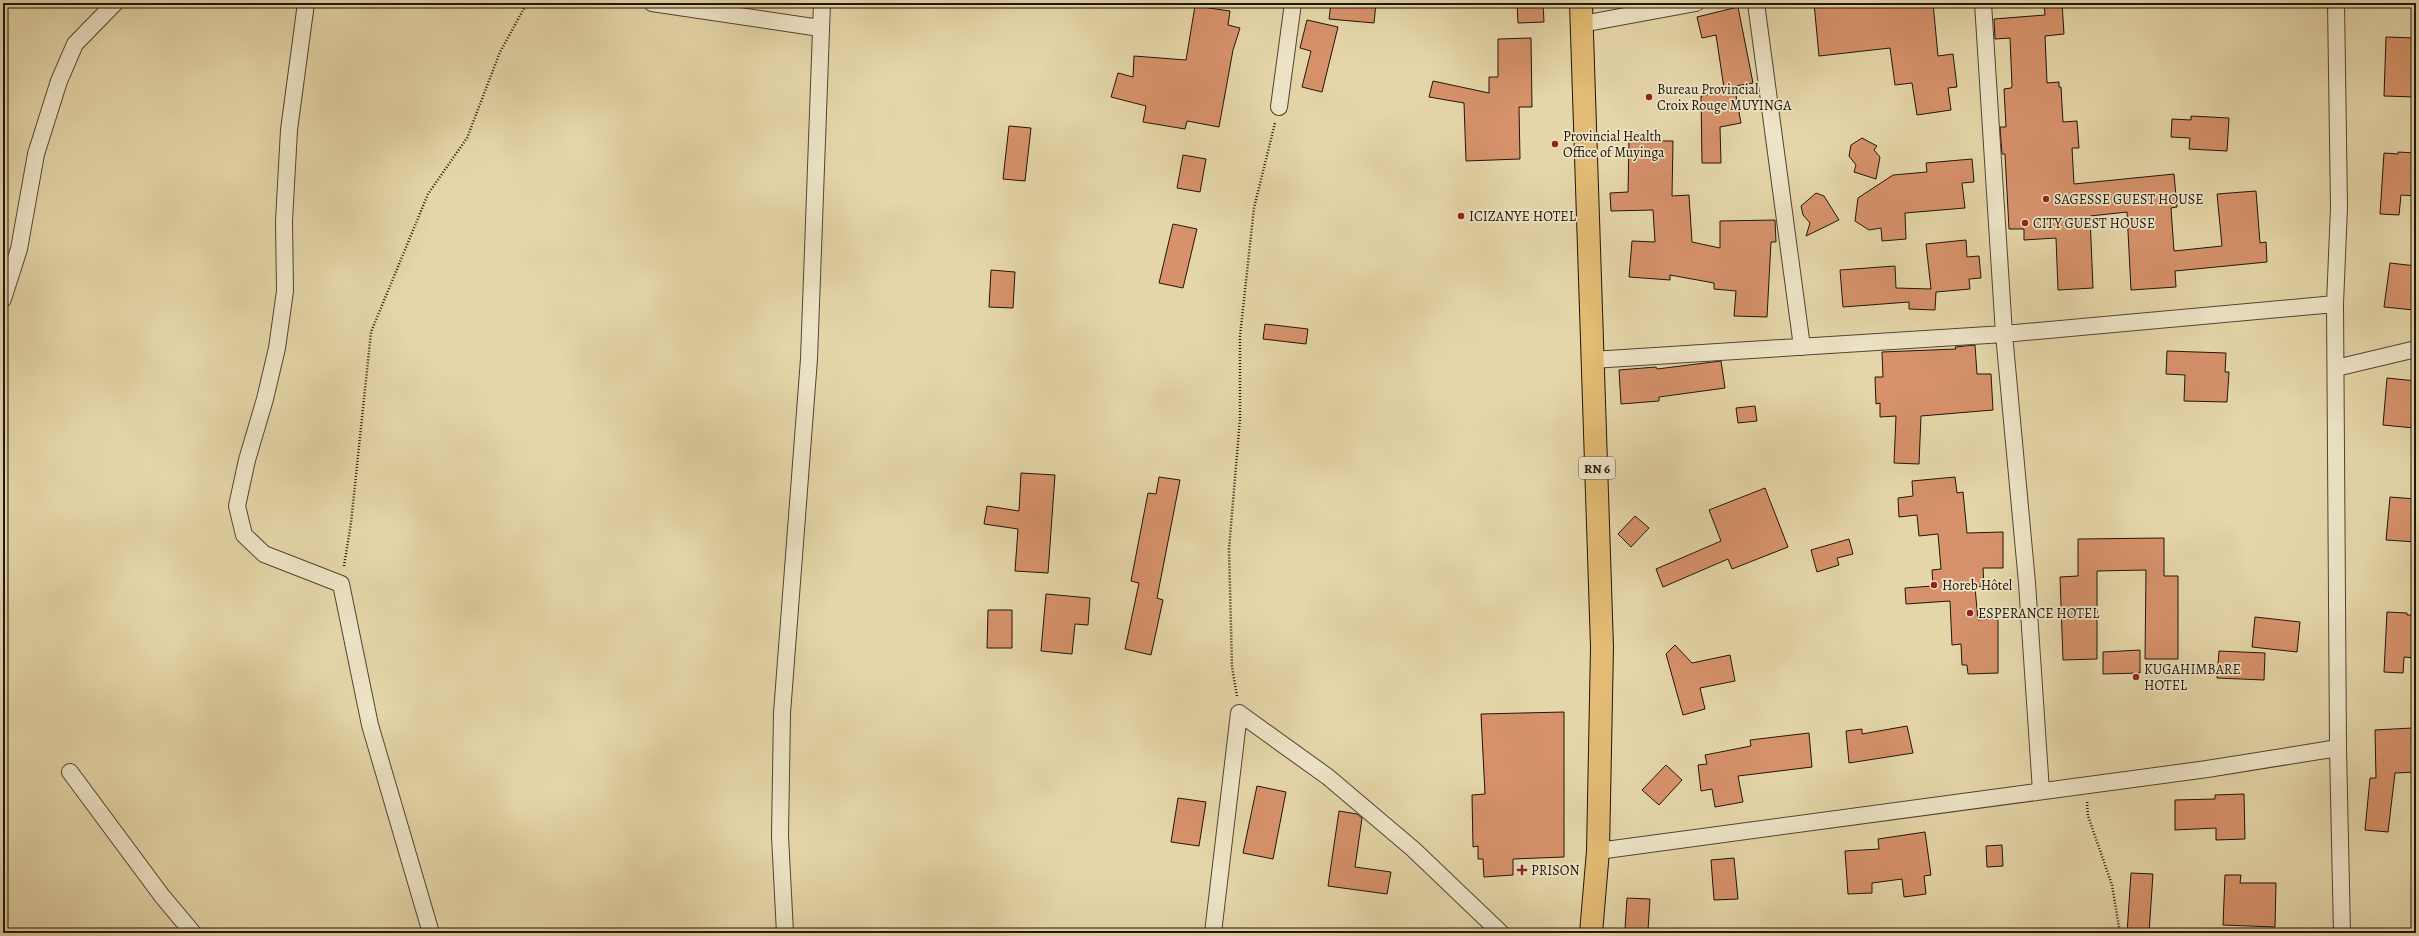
<svg xmlns="http://www.w3.org/2000/svg" width="2419" height="936" font-family="Alegreya,serif">
  <rect width="100%" height="100%" fill="#e5d6a9"/>
  <filter id="stains"><feTurbulence type="fractalNoise" baseFrequency=".005" numOctaves="4"/><feColorMatrix values="0 0 0 0 .2 0 0 0 0 .09 0 0 0 0 .02 0 0 0 .5 -.17"/></filter>
  <radialGradient id="worn" r=".72"><stop offset=".6" stop-color="#630" stop-opacity="0"/><stop offset="1" stop-color="#630" stop-opacity=".3"/></radialGradient>
  <path fill="#d7926b" stroke="#201508" d="M1331 3H1376L1374 23 1329 19Z
    M1517 3H1543L1544 22 1518 23Z
    M1814 3H1933L1938 56 1953 54 1957 87 1948 88 1951 110 1917 115 1912 83 1895 85 1890 48 1819 56Z
    M2044 3H2062L2064 34 2045 36 2047 83 2059 82V87H2061L2063 122 2077 121 2079 148H2072L2074 184 2174 174 2177 207 2171 208 2174 251 2222 246 2217 194 2256 191 2260 243 2266 242 2267 262 2175 271 2176 287 2131 290 2127 212 2090 216 2093 288 2058 290 2056 238 2024 240V229H2009L2005 154H2002L2000 127H2006L2004 89 2011 88 2012 86 2010 38 1995 39 1994 19 2045 15Z
    M1195 6 1230 11 1228 25 1240 28 1233 50 1219 127 1187 121 1185 129 1143 122 1146 106 1111 97 1118 73 1133 77 1134 56 1186 60Z
    M1738 7 1753 83 1724 88 1716 35 1702 38 1697 17Z
    M1307 20 1338 27 1322 92 1302 87 1311 51 1300 48Z
    M2386 37 2416 38V97L2384 96Z
    M1531 38 1532 107H1519L1520 159 1466 161 1464 103 1429 97 1433 81 1489 93V77H1498V39Z
    M1735 90 1741 123 1720 127 1721 163H1702L1701 96Z
    M2191 116 2229 118 2227 151 2189 149 2190 138 2171 137 2172 119 2191 120Z
    M1009 126 1031 128 1025 181 1003 179Z
    M1862 138 1877 146 1874 150 1880 157 1876 179 1854 172 1856 165 1849 156 1851 145Z
    M1629 141H1673L1672 196 1689 195 1692 242 1720 248V221L1775 220 1776 242H1771L1767 317 1734 316 1736 291 1714 289V283L1670 275V280L1629 277 1632 241 1655 242 1653 210 1611 211 1610 193 1628 192Z
    M2398 152 2416 153V196L2401 195 2399 215 2380 214 2384 153 2398 154Z
    M1183 155 1206 159 1200 192 1177 188Z
    M1972 159 1974 182 1962 183 1965 208 1905 213 1906 239 1882 241 1881 228 1869 230 1855 221 1858 198 1893 175 1927 172 1926 163Z
    M1816 193 1824 196 1839 220 1806 236 1810 223 1803 215 1801 206Z
    M1173 224 1197 229 1183 288 1159 283Z
    M1966 240 1967 257 1979 256 1981 278 1969 279 1970 289 1936 292 1935 310 1909 309V302L1843 307 1840 270 1895 266 1896 288 1931 289 1926 244Z
    M2390 263 2416 266 2414 310 2384 307Z
    M991 270 1015 272 1013 308 989 307Z
    M1265 324 1308 329 1306 344 1263 339Z
    M1975 345 1977 374H1991L1993 410 1921 416 1919 464 1894 463 1896 416 1880 417V403L1876 404 1875 377H1883L1882 352 1956 349 1955 347Z
    M2167 351 2226 353 2225 372H2229L2227 402 2184 401 2185 375 2166 374Z
    M1721 361 1725 388 1659 397V401L1621 404 1619 370 1656 367 1657 369Z
    M2387 378 2416 381 2414 428 2383 425Z
    M1755 406 1757 421 1738 423 1736 408Z
    M1021 473 1055 475 1048 573 1015 571 1018 529 984 524 987 506 1019 511Z
    M1159 477 1180 480 1157 598 1163 600 1151 655 1125 649 1139 583 1131 581 1148 493 1156 494Z
    M1955 477 1957 493 1963 492 1967 533 2003 532V568H1983L1984 586 1975 587 1978 620 1998 618V673L1968 674 1967 665H1962L1961 644 1952 645 1950 601 1906 604 1905 588 1933 586 1932 570 1941 569 1938 534 1919 536 1917 515 1899 517 1898 498 1913 496 1912 481Z
    M1765 488 1788 547 1732 569 1728 559 1663 587 1656 569 1721 541 1709 510Z
    M2390 497 2416 499V542L2386 540Z
    M1635 516 1649 528 1631 547 1618 534Z
    M2164 538V576H2178V659H2145L2146 570 2097 571V659L2063 660 2060 577 2078 576V539Z
    M1849 539 1853 554 1837 558 1839 565 1817 572 1811 550Z
    M1046 594 1090 598 1088 625 1075 624 1072 654 1041 651Z
    M988 610H1012V648H987Z
    M2387 612 2407 613V615H2416V658L2404 657 2403 673 2384 672Z
    M2255 617 2300 622 2297 652 2252 647Z
    M1675 645 1692 663 1730 655 1735 681 1700 688 1705 709 1683 715 1666 654Z
    M2140 650V673L2103 674V652Z
    M2219 651 2265 653 2264 680 2217 678Z
    M1564 712V857L1513 859V875L1484 877 1483 859H1478V846L1473 847 1472 795 1485 794 1481 714Z
    M1907 726 1913 753 1849 763 1846 731 1862 729V734Z
    M2412 728 2413 753H2416V772L2395 773 2388 832 2365 830 2370 778H2376L2375 730Z
    M1809 733 1812 767 1738 776 1743 802 1715 807 1712 789 1701 791 1698 765 1707 764 1705 755 1751 746 1750 740Z
    M1666 765 1682 780 1659 805 1642 790Z
    M1257 786 1286 792 1273 859 1243 853Z
    M2244 794 2245 839 2216 840V828L2175 830V800L2215 799V795Z
    M1178 798 1206 802 1199 846 1171 842Z
    M1339 811 1357 814 1362 818 1355 867 1391 872 1387 894 1328 886Z
    M1925 832 1931 875 1924 876 1926 894 1904 897 1902 879 1872 883V893L1848 894 1845 851 1879 849 1878 839Z
    M2002 845 2003 866 1987 867 1986 846Z
    M1734 858 1738 899 1714 900 1711 860Z
    M2131 873 2153 874 2149 933H2127Z
    M2225 875H2241L2240 883H2276L2275 927 2223 925Z
    M1627 898 1650 899 1648 930 1625 929Z"/>
  <g fill="none" stroke-linecap="round" stroke-linejoin="round">
    <defs>
      <path id="minor" d="M306 3 289 130 284 221 285 291 277 348 265 399 247 460 237 506 244 535 264 554 341 584 370 725 431 933
        M652 3 820 28
        M1756 3 1802 347
        M1983 3 2004 334 2027 583 2041 791
        M2336 3 2339 207 2335 304 2338 748 2342 933
        M1582 24 1696 3
        M1279 107 1293 3
        M3 299 19 249 36 154 59 81 75 44 115 3
        M1592 360 2004 334 2335 304
        M2336 368 2416 349
        M70 772 162 896 193 933
        M1598 851 2207 769 2338 748
        M785 933 780 836 782 713 809 359 822 3
        M1213 933 1239 713 1328 777 1413 849 1501 933"/>
      <path id="primary" d="M1581 3 1602 647 1598 851 1591 933"/>
    </defs>
    <use href="#minor" stroke="#514530" stroke-width="18"/>
    <use href="#primary" stroke="#201508" stroke-width="24"/>
    <path stroke="#201508" stroke-width="2.5" stroke-dasharray="1 2" stroke-linecap="butt" d="M344 566 351 523 371 332 428 194 467 138 500 52 527 3
      M1237 696 1232 667 1229 549 1240 419V336L1254 208 1275 123
      M2087 802 2088 816 2112 885 2120 933"/>
    <use href="#minor" stroke="#eee4c7" stroke-width="16"/>
    <use href="#primary" stroke="#e2bb74" stroke-width="22"/>
  </g>
  <g fill="#8f2418" stroke="#eee4c7" stroke-width="1.5">
    <circle cx="1649" cy="97" r="4"/>
    <circle cx="1555" cy="144" r="4"/>
    <circle cx="2046" cy="199" r="4"/>
    <circle cx="1461" cy="216" r="4"/>
    <circle cx="2025" cy="223" r="4"/>
    <circle cx="1934" cy="585" r="4"/>
    <circle cx="1970" cy="613" r="4"/>
    <circle cx="2136" cy="677" r="4"/>
    <path d="M1520 864h4v4h4v4h-4v4h-4v-4h-4v-4h4z"/>
  </g>
  <g text-anchor="middle" stroke-width="3.5" stroke-linejoin="round" paint-order="stroke">
    <rect fill="#eee4c7" stroke="#5e5341" stroke-width="1" x="1579" y="457" width="36" height="22" rx="3"/>
    <g font-size="13" font-weight="bold" fill="#201508">
      <text x="1597" y="473">RN 6</text>
    </g>
    <g font-size="14" fill="#201508" stroke="#eee4c7" text-anchor="start">
      <text x="1657" y="94">Bureau Provincial<tspan x="1657" dy="16">Croix Rouge MUYINGA</tspan></text>
      <text x="1563" y="141">Provincial Health<tspan x="1563" dy="16">Office of Muyinga</tspan></text>
      <text x="2054" y="204">SAGESSE GUEST HOUSE</text>
      <text x="1469" y="221">ICIZANYE HOTEL</text>
      <text x="2033" y="228">CITY GUEST HOUSE</text>
      <text x="1942" y="590">Horeb Hôtel</text>
      <text x="1978" y="618">ESPERANCE HOTEL</text>
      <text x="2144" y="674">KUGAHIMBARE<tspan x="2144" dy="16">HOTEL</tspan></text>
      <text x="1531" y="875">PRISON</text>
    </g>
  </g>
  <rect width="2419" height="936" fill="none" stroke="#e5d6a9" stroke-width="16"/>
  <rect x="4" y="4" width="2411" height="928" fill="none" stroke="#201508" stroke-width="2"/>
  <rect x="8" y="8" width="2403" height="920" fill="none" stroke="#201508"/>
  <rect width="100%" height="100%" filter="url(#stains)"/>
  <rect width="100%" height="100%" fill="url(#worn)"/>
</svg>
